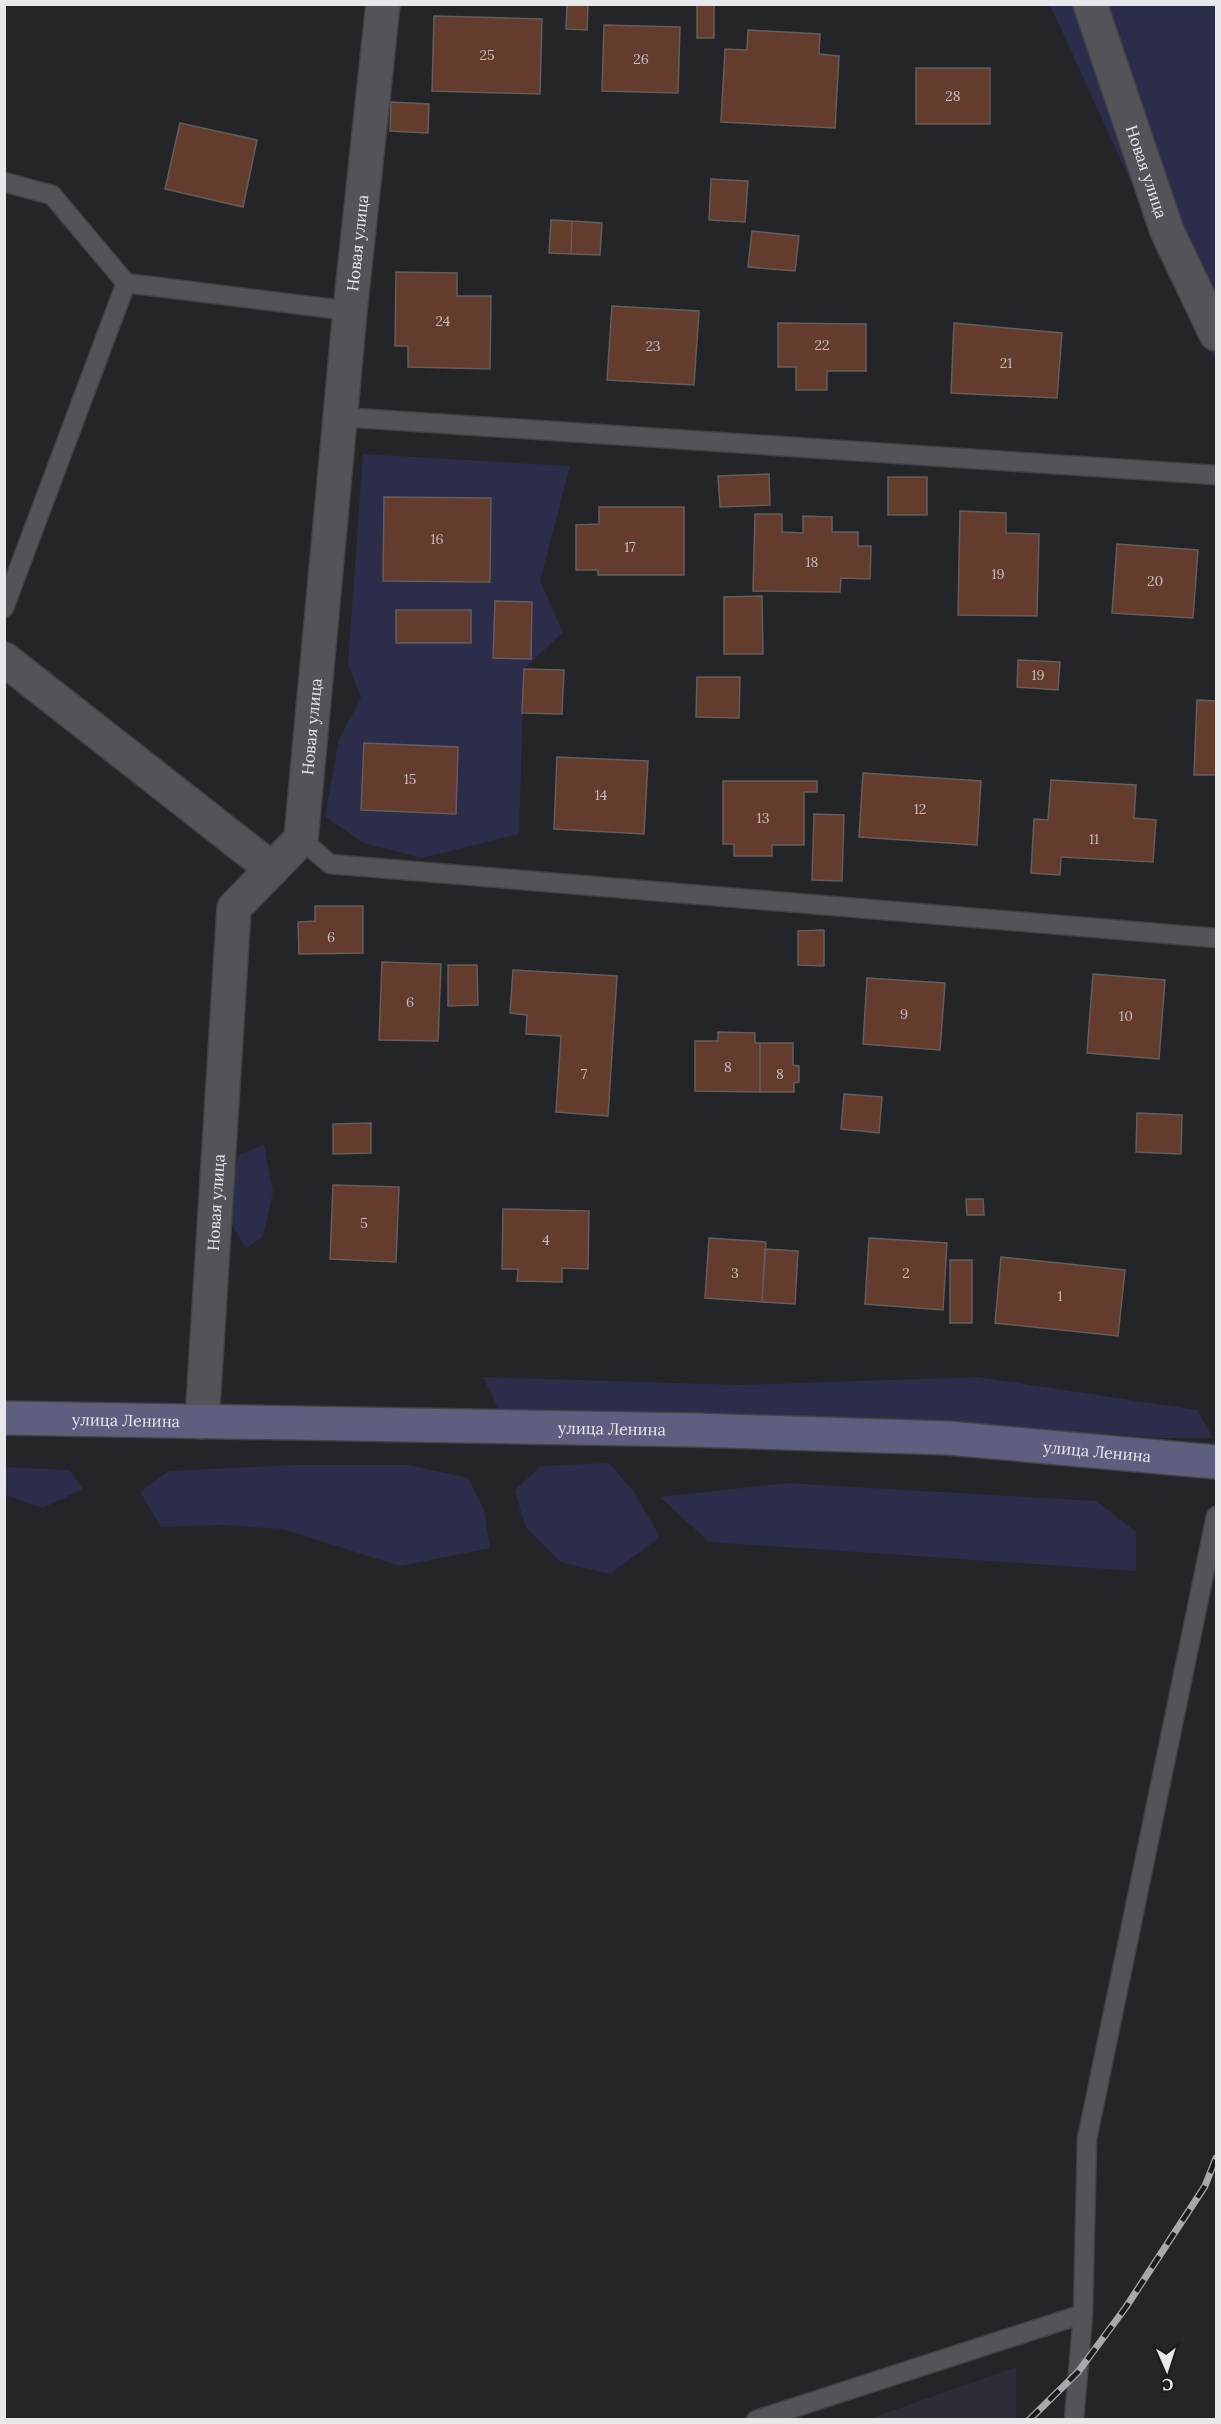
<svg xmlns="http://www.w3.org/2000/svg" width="1221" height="2424" font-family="Lora,serif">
  <rect width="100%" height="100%" fill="#242529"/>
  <path fill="#2c2d37" d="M1016 2367V2419H869Z"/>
  <path fill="#2b2d4a" d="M1050 5H1216V361L1165 257Z
    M363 454 570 466 540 581 563 632 524 669 519 834 423 858 363 843 325 816 339 739 361 698 348 664Z
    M264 1144 273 1192 263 1237 246 1248 228 1219 238 1156Z
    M483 1377 741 1385 978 1377 1197 1410 1213 1438H1166L1004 1427 505 1422Z
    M609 1463 634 1492 660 1537 610 1574 560 1562 525 1526 515 1490 541 1466Z
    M291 1465H409L468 1478 484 1510 490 1548 400 1566 282 1529 221 1525 161 1527 140 1492 169 1471Z
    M5 1467 69 1470 83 1489 43 1508 5 1495Z
    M786 1483 1096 1501 1136 1532V1571L709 1542 660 1497Z"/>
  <path fill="#643c2d" stroke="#635d5b" stroke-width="1.5" d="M567 4H588L587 30 566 29Z
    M697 4H714V38H697Z
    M434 16 542 19 540 94 432 91Z
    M604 25 680 27 678 93 602 91Z
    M748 30 820 34 819 54 839 56 835 128 721 122 725 49 747 50Z
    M916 68H990V124H916Z
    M391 102 429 104 428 133 390 131Z
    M180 123 257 140 243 207 165 189Z
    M711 179 748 181 745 222 709 220Z
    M551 220 572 221 571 254 549 253Z
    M572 221 602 223 600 255 571 254Z
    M752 231 799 236 795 271 748 267Z
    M396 272 457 273V296H491L490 369 408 367V346H395Z
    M612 306 699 311 694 385 607 380Z
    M778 323 866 324V371H827V390H796V367H778Z
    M954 323 1062 333 1057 398 951 393Z
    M769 474 770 505 720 507 718 476Z
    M888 477H927V515H888Z
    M384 497 491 498 490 582 383 581Z
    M599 507H684V575H598V570H576V525L599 524Z
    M960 511 1006 513V533L1039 534 1037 616 958 615Z
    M755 514H782V532L803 533V516L832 517V532H858V546H871L870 579 841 578 840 592 753 591Z
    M1117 544 1198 550 1193 618 1112 613Z
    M762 596 763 654H724V597Z
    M495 601 532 602 531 659 493 658Z
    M396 610H471V643H396Z
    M1018 660 1060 662 1058 690 1017 687Z
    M524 669 564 670 562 714 522 713Z
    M697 677H740L739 718 696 717Z
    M1197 700 1216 701V775H1194Z
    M364 743 458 747 456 814 361 810Z
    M557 757 648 761 644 834 554 829Z
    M863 773 981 781 977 845 859 837Z
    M1051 780 1136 785 1134 818 1156 820 1153 862 1061 857 1060 875 1031 873 1034 819 1048 820Z
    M723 781H817V792H804V845H772V856H734V844H723Z
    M814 814 844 815 842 881 812 880Z
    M315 906H363V953L299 954 298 922 315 921Z
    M824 930V966L798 965V931Z
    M382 962 441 964 438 1041 379 1040Z
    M448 965H477L478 1005 448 1006Z
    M513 970 617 976 608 1116 556 1112 561 1036 526 1034 527 1015 510 1013Z
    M1093 974 1165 980 1159 1059 1087 1053Z
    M867 978 945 983 940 1050 863 1044Z
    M718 1032 755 1033V1043H760V1092L695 1091V1041H718Z
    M760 1043H793V1065L799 1066V1082L794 1083V1092H760Z
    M844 1094 882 1097 879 1133 841 1129Z
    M1137 1113 1182 1115 1181 1154 1136 1152Z
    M371 1123V1153L333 1154V1124Z
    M333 1185 399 1187 396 1262 330 1259Z
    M966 1199H983L984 1215H967Z
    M503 1209 589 1211 588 1269 562 1268V1282L517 1281 518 1269H502Z
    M709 1238 766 1242 762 1302 705 1298Z
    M869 1238 947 1243 943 1310 865 1304Z
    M765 1249 798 1251 795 1304 762 1302Z
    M1001 1257 1125 1270 1118 1336 995 1323Z
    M950 1260H972V1323H950Z"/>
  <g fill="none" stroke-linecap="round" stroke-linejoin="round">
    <defs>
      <path id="lane" d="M4 182 52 195 126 283
        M342 417 1216 475
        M4 608 126 283 350 311
        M301 839 330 864 1216 938
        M756 2420 1083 2314 1087 2139 1216 1516
        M1074 2420 1083 2314"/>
      <g id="street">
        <path id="s1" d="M1090 4 1167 231 1216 334"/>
        <path d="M4 659 272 869"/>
        <path id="s2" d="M202 1422 234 908 301 839 350 311 383 4"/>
      </g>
      <g id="secondary">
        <path id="s3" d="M4 1418 695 1430 948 1438 1216 1462"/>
      </g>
    </defs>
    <use href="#lane" stroke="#414246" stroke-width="21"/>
    <use href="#street" stroke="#414246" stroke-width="36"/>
    <use href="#secondary" stroke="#414246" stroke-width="36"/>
    <use href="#lane" stroke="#535459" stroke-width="18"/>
    <use href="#street" stroke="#535459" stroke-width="33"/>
    <use href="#secondary" stroke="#5e5f7e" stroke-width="33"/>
    <defs>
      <path id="rail" d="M1029 2420 1078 2372 1126 2307 1205 2186 1216 2158"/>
    </defs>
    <use href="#rail" stroke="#a8a9ad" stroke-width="7"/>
    <use href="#rail" stroke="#1b1b1f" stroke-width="4.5" stroke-dasharray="14" stroke-linecap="butt"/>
  </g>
  <g text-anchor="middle" stroke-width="5" stroke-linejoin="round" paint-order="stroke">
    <g font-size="14" fill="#c6bdbc">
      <text x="487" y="60">25</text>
      <text x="641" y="64">26</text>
      <text x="953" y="101">28</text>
      <text x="443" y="326">24</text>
      <text x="822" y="350">22</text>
      <text x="653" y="351">23</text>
      <text x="1006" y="368">21</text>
      <text x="437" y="544">16</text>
      <text x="630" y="552">17</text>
      <text x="812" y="567">18</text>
      <text x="998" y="579">19</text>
      <text x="1155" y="586">20</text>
      <text x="1038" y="680">19</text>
      <text x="410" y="784">15</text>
      <text x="601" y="800">14</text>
      <text x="920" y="814">12</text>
      <text x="763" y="823">13</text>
      <text x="1094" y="844">11</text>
      <text x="331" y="942">6</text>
      <text x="410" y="1007">6</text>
      <text x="904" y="1019">9</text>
      <text x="1126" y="1021">10</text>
      <text x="728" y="1072">8</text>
      <text x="584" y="1079">7</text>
      <text x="780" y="1079">8</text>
      <text x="364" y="1228">5</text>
      <text x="546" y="1245">4</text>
      <text x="735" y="1278">3</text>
      <text x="906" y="1278">2</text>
      <text x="1060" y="1301">1</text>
    </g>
    <g font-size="16" fill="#e7e8eb" stroke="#1b1b1f">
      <text dy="6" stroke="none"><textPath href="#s1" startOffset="177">Новая улица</textPath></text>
      <text dy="6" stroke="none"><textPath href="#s2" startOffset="1210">Новая улица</textPath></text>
      <text dy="6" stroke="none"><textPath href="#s2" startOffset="724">Новая улица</textPath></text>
      <text dy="6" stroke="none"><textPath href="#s2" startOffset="220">Новая улица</textPath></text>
      <text dy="6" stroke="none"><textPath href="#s3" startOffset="122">улица Ленина</textPath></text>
      <text dy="6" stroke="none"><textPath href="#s3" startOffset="608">улица Ленина</textPath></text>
      <text dy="6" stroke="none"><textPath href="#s3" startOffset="1094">улица Ленина</textPath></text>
    </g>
  </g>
  <rect width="1221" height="2424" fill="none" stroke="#e7e8eb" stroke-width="12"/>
  <g transform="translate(1167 2370) rotate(177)" stroke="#1b1b1f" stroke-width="4.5" paint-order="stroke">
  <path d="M0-4.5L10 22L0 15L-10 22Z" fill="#e7e8eb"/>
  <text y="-9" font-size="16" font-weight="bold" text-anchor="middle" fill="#e7e8eb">С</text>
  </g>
</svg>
